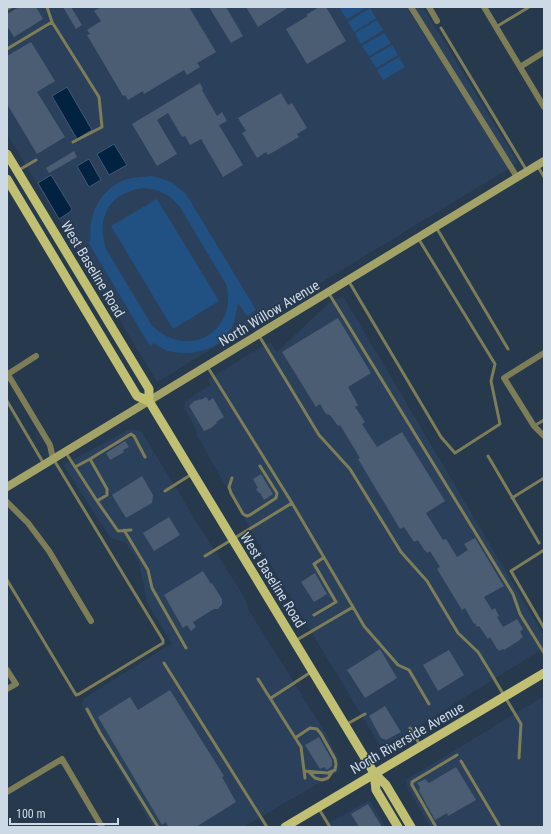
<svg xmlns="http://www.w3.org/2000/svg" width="551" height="834" font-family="'Roboto Condensed',sans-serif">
  <rect width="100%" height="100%" fill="#27394d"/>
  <path fill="#2b415b" d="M7 7H423L518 163 157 382 7 134Z
    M343 296 544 636V648L399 738 385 744H379L271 565 196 434 198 433 184 408 185 401 210 385 208 379 270 342 277 352 328 304Z
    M130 429 141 431 207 539 245 598 248 609 326 734 339 760 340 766 339 771 244 827H153L82 706 81 703 85 698 172 643 147 603 139 562 126 543 111 538 63 465Z
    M544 696V827H430L408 788 406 780Z
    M367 801 371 802 385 827H323Z"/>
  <path fill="#215182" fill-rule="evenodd" d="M344 7H367L347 19 340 9Z
    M370 8 376 18 354 32 348 22Z
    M377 20 383 30 361 44 355 33Z
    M384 33 391 43 369 56 362 46Z
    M392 45 398 55 376 68 370 58Z
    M399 57 405 67 383 80 377 70Z
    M153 176 171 182 186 194 256 310 247 316 238 303C236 313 235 324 229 332 216 352 189 356 168 351 163 349 158 346 154 343L150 346 88 242 91 240C87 215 102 186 128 179 136 177 145 177 153 176ZM143 188C160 189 170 195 180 207L226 284C237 321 204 353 168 337 161 334 156 329 151 324L106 249C96 217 109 193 143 188Z
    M157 199 219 301 173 329 111 226Z"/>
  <path fill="#022242" stroke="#3f5973" d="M67 87 92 130 77 139 52 96Z
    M114 144 127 165 109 175 97 154Z
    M89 159 101 180 89 187 77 166Z
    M51 175 72 209 70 212 59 219 38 183Z"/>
  <path fill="#4a5d73" d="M19 7H36L43 19 14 37 7 26V14Z
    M63 7H71L82 25 76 29Z
    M101 7H189L216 52 197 63 200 67 187 75 184 70 144 94 143 91 128 100 125 95 123 96 87 35 90 34 87 30 101 21 94 11Z
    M209 7H226L243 36 231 43Z
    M246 7H289L258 27Z
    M319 7H326L346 41 307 64 286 29 308 16 306 15Z
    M31 42 55 81 37 92 65 137 37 154 7 104V56Z
    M200 83 203 89 202 90 217 116 222 112 227 121 219 125 243 165 223 177 201 139 190 145 185 136 182 137 168 113 157 120 177 154 157 166 132 124Z
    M281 93 288 105 292 103 307 128 297 134 299 137 268 155 266 152 257 158 242 133 246 131 238 118Z
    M74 151 77 157 49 173 46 168Z
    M338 318 371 373 348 387 358 405 355 407 365 422 362 424 377 447 402 432 445 501 426 513 443 540 446 539 457 557 468 550 464 544 475 538 504 586 484 597 492 610 495 608 499 616 497 617 503 627 517 619 523 629 520 632 523 637 520 639V640L504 650 503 649 499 651 498 649H497L490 637 488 639 479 626 477 627 475 623 474 624 465 608 462 610 437 569 440 567 430 551 427 553 425 550H424L418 540 414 542 404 527 400 529 358 459 360 458 340 425 338 426 330 415 326 414 320 404 316 407 282 352Z
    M206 397 209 401 213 398 224 417 216 422 217 423 211 428 204 431 189 406 194 401 201 399V400Z
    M125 441 129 447 123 450 124 452 110 460 106 453Z
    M261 474 273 494 264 500 260 493H259L256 489 258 488 253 479Z
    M142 476 153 495 152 503 126 518 112 495Z
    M169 517 180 535 154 551 143 533Z
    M203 571 211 584 212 583 222 599V604L218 609H214L193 622 196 627 191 631 187 625 183 628 164 595Z
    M315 573 327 594 314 602 301 582Z
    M380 649 397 678 365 698 347 670Z
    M449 650 464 675 438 691 423 665Z
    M170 690 224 776 222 777 236 802 196 827H168L166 822 162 825 98 717 130 697 138 710Z
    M385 706 401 732 386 740 381 738 369 716Z
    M319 737 332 760V766L327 770 324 767 320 769 305 745Z
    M456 767 476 800 448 816 447 813 435 820 419 791 420 787 417 783 425 779 429 783Z
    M368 804 382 827H359L351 814Z"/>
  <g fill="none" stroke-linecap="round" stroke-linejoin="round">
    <path stroke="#7d7d58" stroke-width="3" d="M7 9 11 7
      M52 22 99 97 102 127 73 142
      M496 27 529 7
      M441 28 527 171
      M7 49 52 22 47 7
      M537 165 544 177
      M19 170 36 160
      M436 227 508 349
      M348 280 441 437 455 453 500 424 491 381 495 364 418 238
      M328 292 513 594 520 614 544 653
      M258 334 319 435 350 469 401 552 427 581 458 633 478 652 489 670 521 724 519 758
      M7 401 44 464
      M534 426 544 420
      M66 453 97 501 107 495V489L90 459 75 467
      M488 456 539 543
      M90 459 131 434 134 436 145 457
      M232 478 229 487 231 493 243 514 247 516 250 515 276 498 277 493 260 466
      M165 491 192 474
      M512 498 544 478
      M97 501 118 531 131 530
      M292 503 353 607
      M124 530 148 570 152 588 186 648
      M544 550 511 571 544 628
      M205 556 292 503 207 366
      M7 580 76 695 79 694 163 643V640L54 460
      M314 615 336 602 314 564 323 558
      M295 641 353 607 364 626 398 665 409 670 429 704
      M164 663 267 827
      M258 679 301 747 305 778
      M271 698 311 672
      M87 709 100 733 158 827
      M347 724 365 714
      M410 728 420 745
      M295 738 310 728 317 729 321 734 335 759 336 764 335 770 328 773 304 771
      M461 761 500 827
      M309 772 315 778 322 780 328 778 332 772
      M319 809 330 827
      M436 827 412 785V782L457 755"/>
    <path stroke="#7d7d58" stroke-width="6" d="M411 7 517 177
      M429 7 437 21
      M484 7 544 107
      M520 67 544 52
      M544 353 504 378 534 426 544 436
      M7 373 50 445 53 459
      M8 374 36 356
      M7 502 28 523 49 551 91 621
      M7 670 16 684 7 689
      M7 792 62 759 102 827"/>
    <path stroke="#a3a367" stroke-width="8" d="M7 487 544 161"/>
    <path stroke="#c1c072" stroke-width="9" d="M7 154 149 389V401L374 773 386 785 411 827
      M7 179 137 396 149 401
      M374 773 376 790 398 827
      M285 827 544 673"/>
  </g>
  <g text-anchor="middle" stroke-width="3" stroke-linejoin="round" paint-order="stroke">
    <g font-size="14" fill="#ced9e6" stroke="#27394d">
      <text transform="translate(93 269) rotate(59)" y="5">West Baseline Road</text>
      <text transform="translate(269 313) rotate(-31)" y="5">North Willow Avenue</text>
      <text transform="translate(273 580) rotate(58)" y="5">West Baseline Road</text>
      <text transform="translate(407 738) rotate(-30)" y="5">North Riverside Avenue</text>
    </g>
  </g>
  <rect width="551" height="834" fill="none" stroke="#ced9e6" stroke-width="16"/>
  <path d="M10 818v6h108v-6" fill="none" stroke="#ced9e6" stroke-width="2"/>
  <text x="16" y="818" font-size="12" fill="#ced9e6" stroke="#27394d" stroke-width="3" paint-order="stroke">100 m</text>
</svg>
